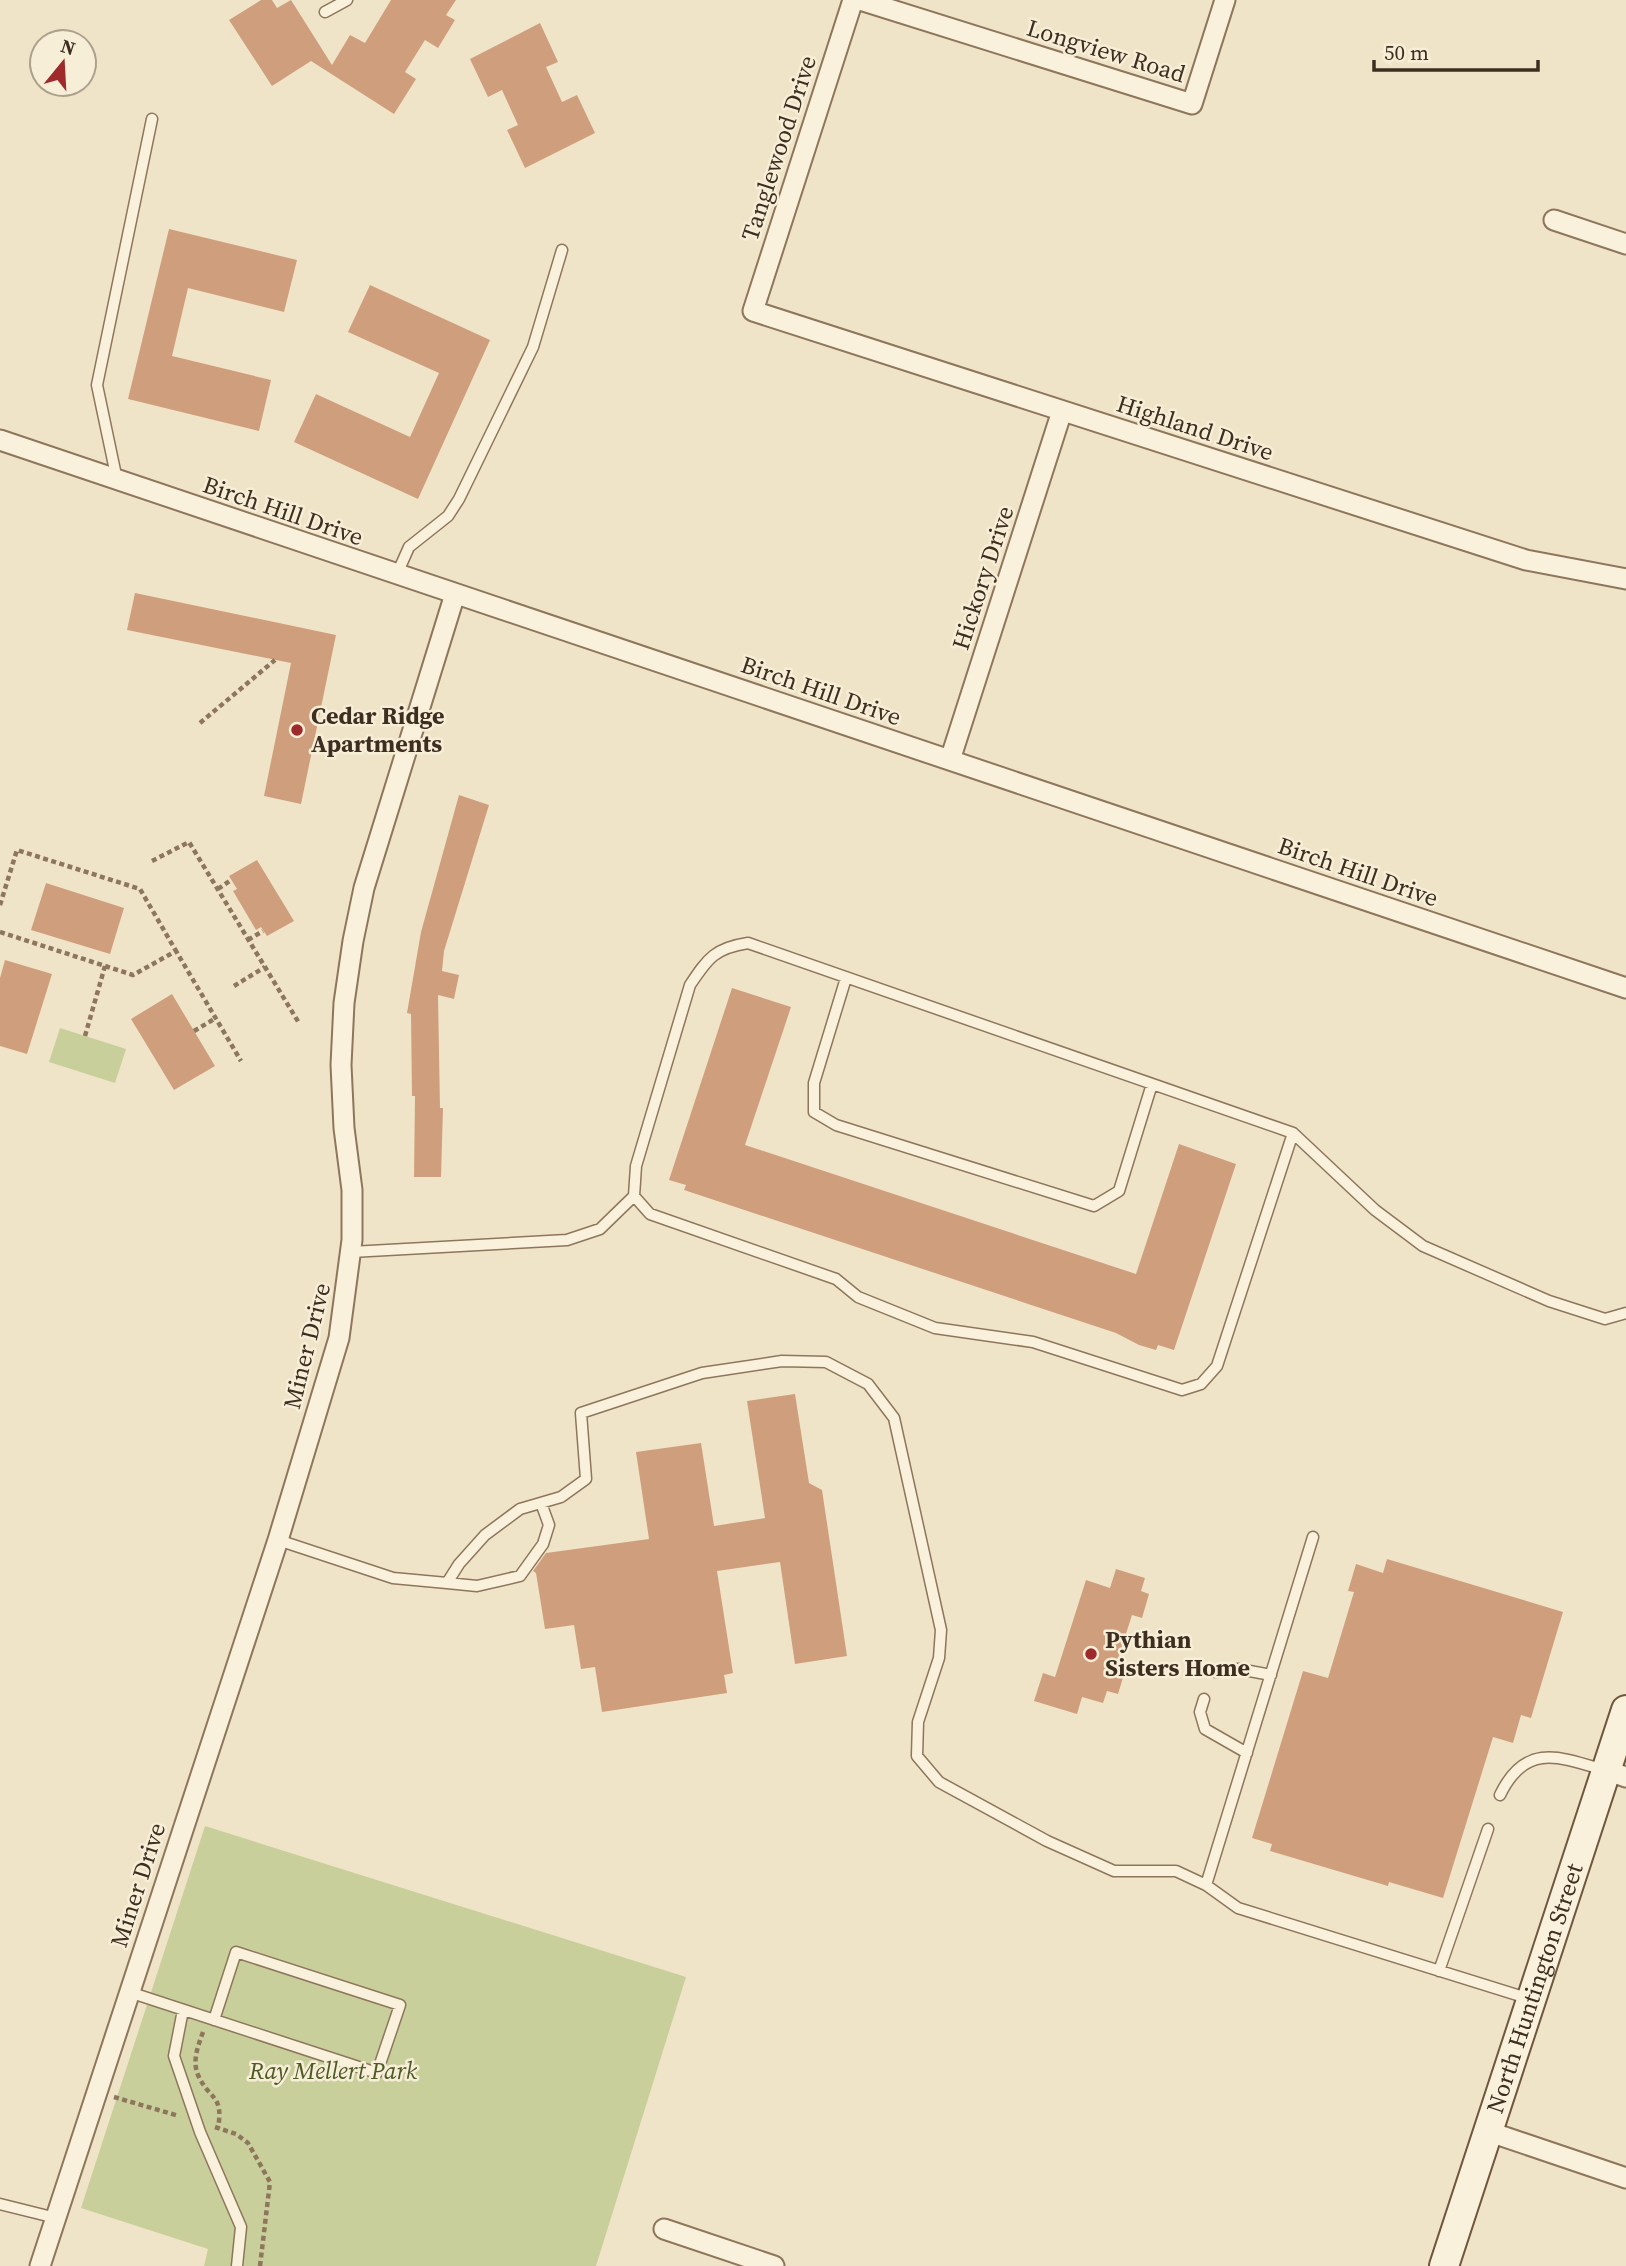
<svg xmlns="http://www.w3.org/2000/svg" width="1626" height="2266" font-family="'Source Serif 4',serif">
  <rect width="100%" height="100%" fill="#f0e4c8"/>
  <path fill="#c9cf9b" d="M60 1028 126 1049 115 1083 49 1062Z
    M205 1826 686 1977 596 2266H204L208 2249 81 2208Z"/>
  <path fill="#cf9f7d" d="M261 0H272L277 8 291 0 332 65 350 35 365 43 391 0H456L446 15 455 20 438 48 425 40 405 72 416 79 394 114 311 61 272 86 229 20Z
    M540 23 558 62 546 67 562 102 577 95 595 133 525 168 507 130 518 125 502 90 488 97 470 59Z
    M169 229 297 260 284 312 188 288 172 356 271 380 259 431 128 399Z
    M370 285 490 340 418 499 294 442 316 394 410 437 439 373 348 332Z
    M135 593 336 635 301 804 264 796 291 663 127 630Z
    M459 795 489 805 444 951 442 971 459 975 454 999 438 995 440 1108H443L441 1177H414L415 1096H412L411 1014 407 1013 421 932Z
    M257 860 294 921 267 936 261 927 256 930 233 891 237 889 229 876Z
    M46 883 124 908 110 954 31 930Z
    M5 960 52 974 27 1054 0 1046V978Z
    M732 988 791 1007 745 1145 1136 1274 1179 1144 1236 1164 1174 1350 1158 1345 1156 1350 1139 1345 1116 1333 684 1190 686 1185 669 1180Z
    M172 994 215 1066 174 1090 131 1019Z
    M795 1394 809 1483 822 1490 847 1656 795 1664 780 1562 717 1571 733 1673 724 1675 727 1693 602 1712 595 1667 581 1669 574 1625 545 1629 536 1573 533 1571 546 1553 649 1539 636 1452 701 1443 714 1526 765 1518 747 1401Z
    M1387 1559 1563 1612 1531 1718 1521 1715 1513 1743 1493 1737 1443 1898 1389 1882 1388 1886 1270 1851 1272 1844 1252 1838 1303 1671 1328 1678 1354 1592 1348 1591 1356 1564 1383 1573Z
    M1116 1569 1145 1578 1141 1591 1149 1594 1142 1618 1132 1615 1115 1668 1125 1671 1118 1694 1107 1691 1103 1703 1082 1697 1077 1714 1034 1701 1043 1673 1055 1677 1086 1580 1110 1588Z"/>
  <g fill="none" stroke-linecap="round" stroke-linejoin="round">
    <defs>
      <path id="lane" d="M325 12 347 0
        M117 480 97 385 152 119
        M397 574 409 547 448 516 459 499 533 347 562 250
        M846 978 814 1083V1112L836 1125 1094 1206 1119 1191 1152 1084
        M1293 1133 1217 1366 1201 1384 1182 1390 1033 1342 935 1328 858 1297 836 1279 650 1214 634 1196 636 1166 690 985C708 958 715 948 748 943L1293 1133 1375 1210 1423 1246 1549 1301 1605 1319 1626 1313
        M351 1252 567 1240 600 1229 634 1196
        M278 1540 393 1578 447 1583 459 1564 485 1535 520 1509 561 1497 586 1479 581 1413 702 1373 782 1361 826 1362 868 1384 894 1418 941 1630 939 1658 918 1722 917 1756 939 1782 1047 1841 1114 1871H1176L1206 1885 1238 1908 1530 1999
        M447 1583 477 1586 520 1576 543 1544 549 1525 541 1503
        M1216 1672 1239 1669 1271 1675
        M1204 1699 1200 1712 1205 1729 1247 1753
        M1500 1795C1525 1743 1558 1756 1604 1770
        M1206 1885 1313 1537
        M1439 1971 1488 1829
        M129 1992 377 2073 400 2005 236 1952 214 2020
        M183 2010 174 2056 200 2132 241 2227 237 2266
        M0 2204 56 2218"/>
      <path id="street" d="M853 0 753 311 1526 560 1626 579
        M860 0 1192 104 1225 0
        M1554 220 1626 244
        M0 440 1626 988
        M950 760 1062 411
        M1605 1770 1626 1777
        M1487 2131 1626 2178
        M664 2229 774 2266
        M40 2266 278 1540 339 1338 352 1240V1190L344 1128 341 1065 344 1003 353 941 364 888 455 594"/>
      <g id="secondary">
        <path id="s1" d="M1444 2266 1626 1710"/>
      </g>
    </defs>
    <use href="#lane" stroke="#8d765c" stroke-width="13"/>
    <use href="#street" stroke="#8d765c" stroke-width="23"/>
    <use href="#secondary" stroke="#6f573f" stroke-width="32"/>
    <path stroke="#8d765c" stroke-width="4.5" stroke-dasharray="5 3.5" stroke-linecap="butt" d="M200 723 275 660
      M152 861 189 842 299 1023
      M218 889 231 880
      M0 905 17 850 140 889 176 951
      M0 932 133 975 176 951 241 1061
      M248 940 263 931
      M234 986 265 967
      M194 1031 216 1018
      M85 1036 105 966
      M203 2032C198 2046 192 2061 198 2075 209 2100 224 2094 218 2128
      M114 2097 179 2116
      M215 2127 236 2134 248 2143 270 2182 260 2266"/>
    <use href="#lane" stroke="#faf1dc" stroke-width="10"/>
    <use href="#street" stroke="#faf1dc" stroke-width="19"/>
    <use href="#secondary" stroke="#faf1dc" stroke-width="28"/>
  </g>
  <g fill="#9e2a2b" stroke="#f7eed8" stroke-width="2.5">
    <circle cx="297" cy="730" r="7"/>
    <circle cx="1091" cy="1654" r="7"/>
  </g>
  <g text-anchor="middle" stroke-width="5" stroke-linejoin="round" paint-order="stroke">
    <g font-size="24" fill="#3d2e20" stroke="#f7eed8">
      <text transform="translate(1106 51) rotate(17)" y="8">Longview Road</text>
      <text transform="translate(779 148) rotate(-72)" y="8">Tanglewood Drive</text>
      <text transform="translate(1195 428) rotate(18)" y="8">Highland Drive</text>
      <text transform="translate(283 511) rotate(19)" y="8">Birch Hill Drive</text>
      <text transform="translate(983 578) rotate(-72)" y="8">Hickory Drive</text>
      <text transform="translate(821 691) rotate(19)" y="8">Birch Hill Drive</text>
      <text transform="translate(1358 872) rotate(19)" y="8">Birch Hill Drive</text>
      <text transform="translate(307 1346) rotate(-76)" y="8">Miner Drive</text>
      <text transform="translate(138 1885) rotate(-72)" y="8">Miner Drive</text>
      <text dy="8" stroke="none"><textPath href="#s1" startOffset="292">North Huntington Street</textPath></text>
    </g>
    <g font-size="24" font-weight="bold" fill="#3d2e20" stroke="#f7eed8" text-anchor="start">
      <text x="311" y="724">Cedar Ridge<tspan x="311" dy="28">Apartments</tspan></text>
      <text x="1105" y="1648">Pythian<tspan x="1105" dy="28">Sisters Home</tspan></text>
    </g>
    <g font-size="24" font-style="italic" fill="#4d5a26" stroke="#f7eed8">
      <text x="333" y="2079">Ray Mellert Park</text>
    </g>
  </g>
  <g transform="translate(63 63) rotate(18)"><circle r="33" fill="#f7eed8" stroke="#ada18e" stroke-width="2"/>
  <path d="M0-5L12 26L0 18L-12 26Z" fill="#9e2a2b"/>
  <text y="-10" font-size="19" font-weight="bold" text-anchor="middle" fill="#3d2e20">N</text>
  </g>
  <path d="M1374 60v10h164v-10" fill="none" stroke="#3d2e20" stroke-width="3.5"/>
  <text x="1384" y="60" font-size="21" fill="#3d2e20" stroke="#f7eed8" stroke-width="5" paint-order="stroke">50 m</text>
</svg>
